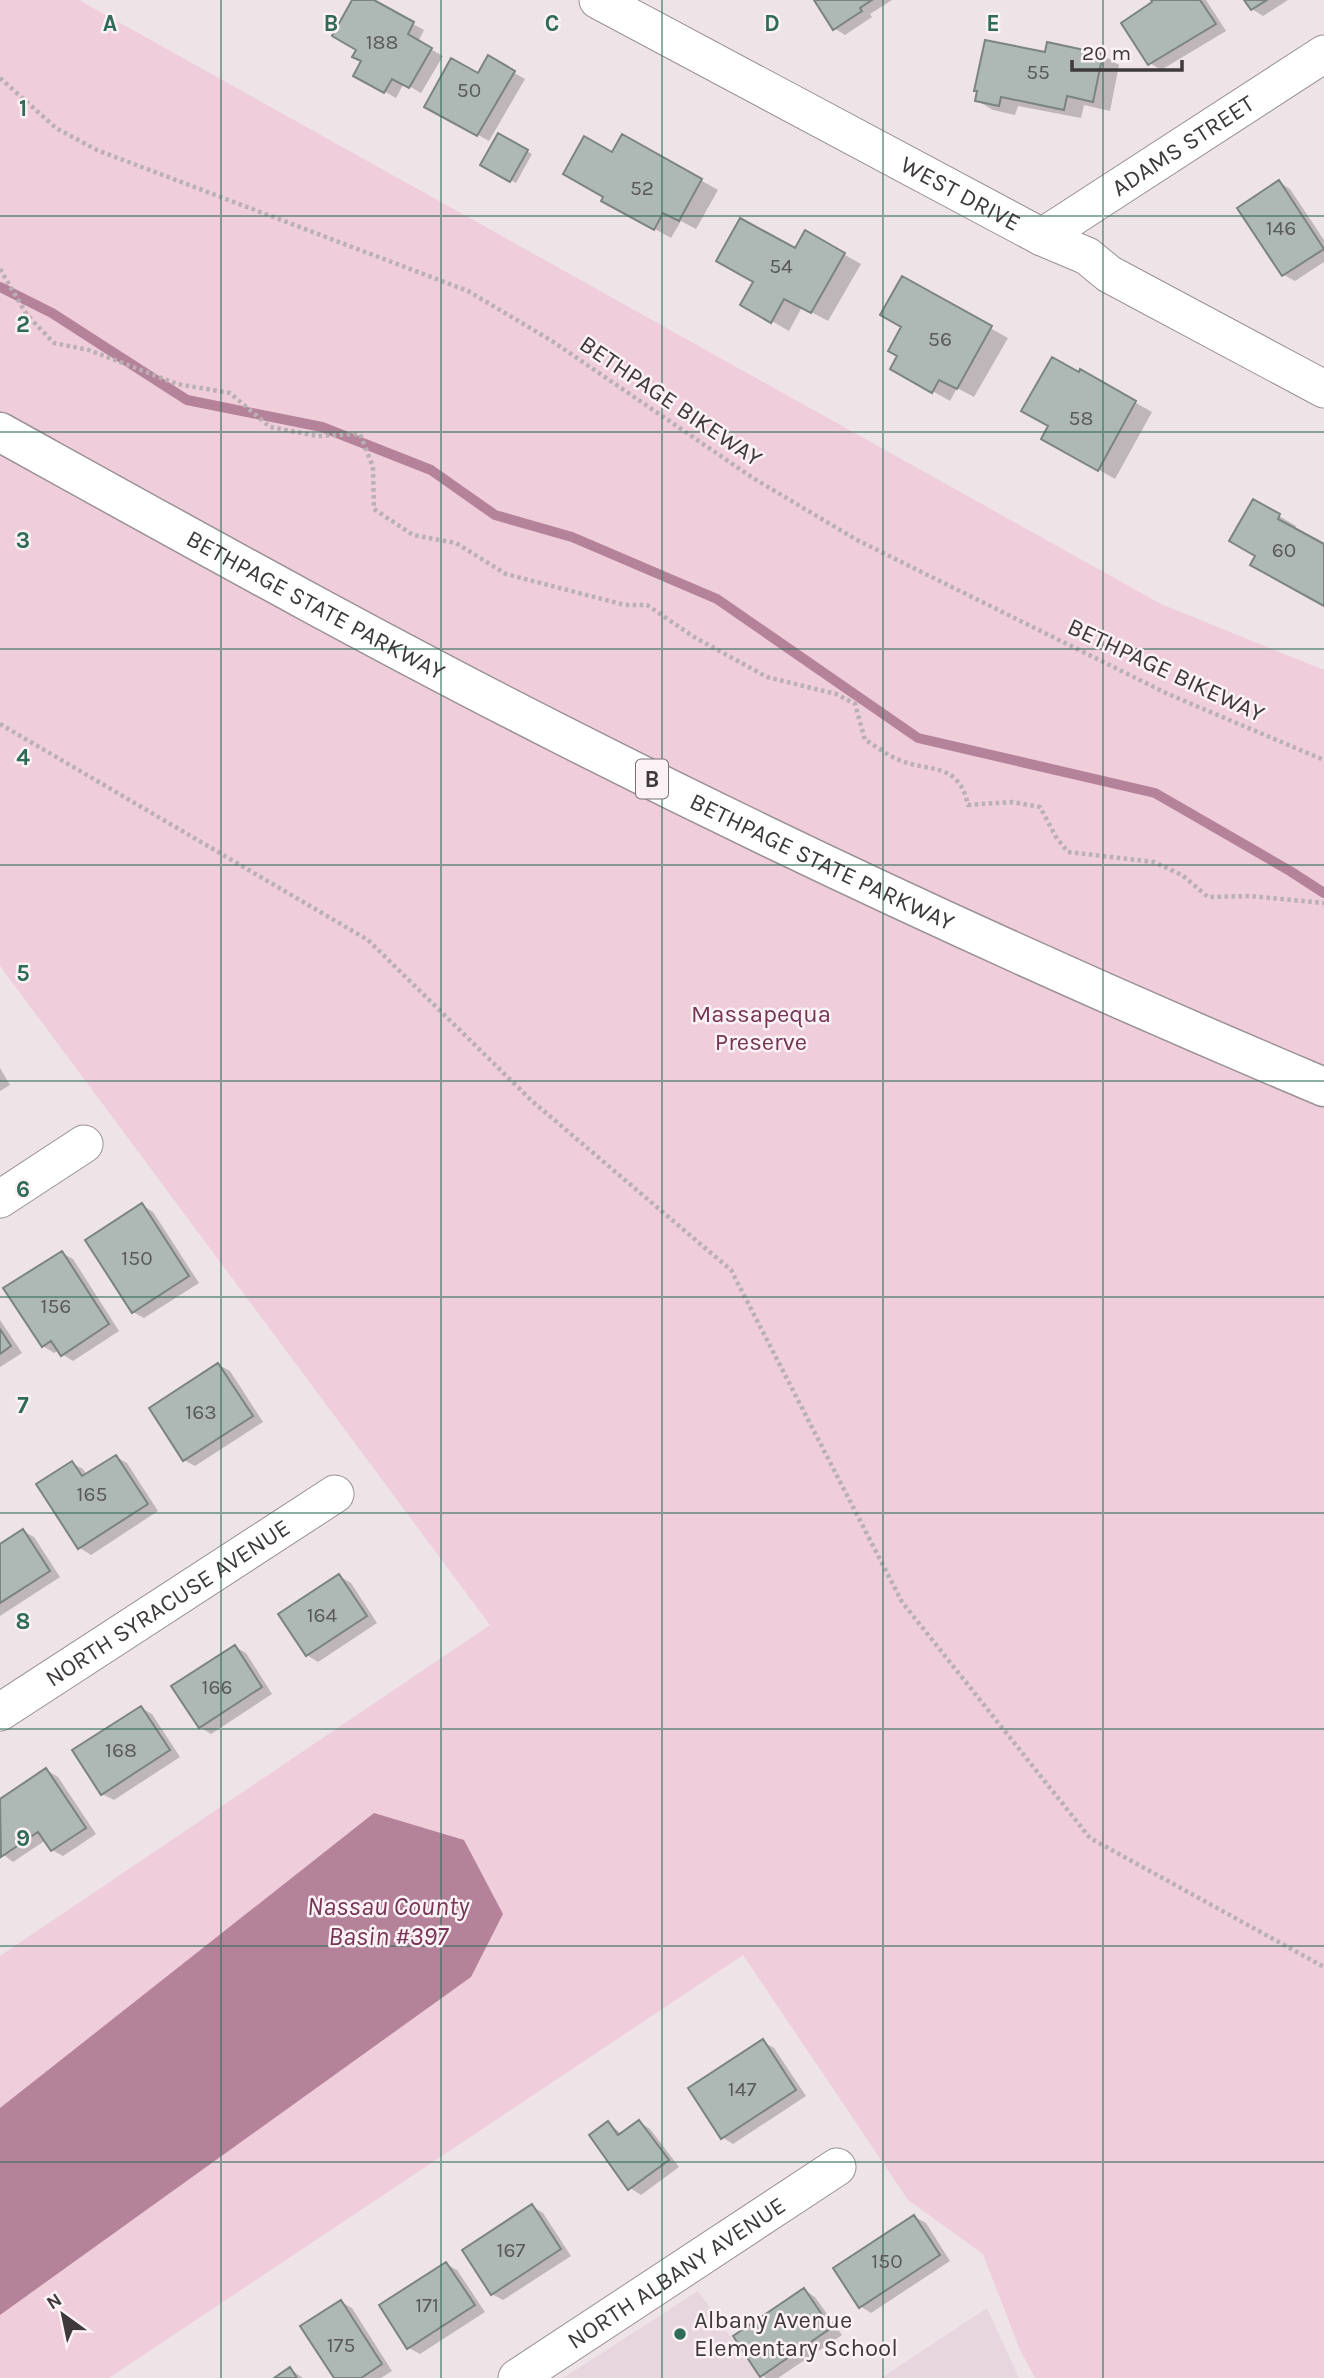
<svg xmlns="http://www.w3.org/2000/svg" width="1324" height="2378" font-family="Karla,sans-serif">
  <rect width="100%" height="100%" fill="#eee4e8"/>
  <path fill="#e8d6de" d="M698 2291 760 2378H563Z
    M987 2308 1019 2378H881Z"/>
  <path fill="#efcddb" d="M0 0H79L1161 604 1324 670V2378H1035L1020 2350 983 2254 908 2200 743 1955 109 2378H0V1956L490 1625 0 966Z"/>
  <path fill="#b58399" d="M374 1813 464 1840 503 1914 471 1977 0 2315V2108Z"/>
  <path fill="#0003" d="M354 0H370L424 30 418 42 443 56 421 93 404 83 396 98 355 75 363 61 358 49Z
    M816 0H892L870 14 872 17 845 35 834 28Z
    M1153 0H1206L1226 31 1161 70 1150 63Z
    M1246 0H1288L1263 16 1252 9Z
    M1047 54 1103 55 1119 65 1110 111 1084 105 1081 118 1018 106 1015 115 993 110 976 100 978 92 976 90Z
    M488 58 525 79 489 141 427 106 478 75Z
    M498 135 532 154 516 183 482 164Z
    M623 136 718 190 696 229 681 221 671 238 604 200 613 154Z
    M1279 182 1290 189 1324 240V262L1295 281 1284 275Z
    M806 233 861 264 828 321 802 307 789 331 742 304 755 281 796 250Z
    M903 279 1008 338 974 397 957 388 950 401 892 368 899 355 904 327Z
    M1081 372 1152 412 1115 479 1043 438Z
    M1254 501 1296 526 1294 530 1324 546V605L1257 555Z
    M0 1068 10 1085 0 1091Z
    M142 1205 153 1212 199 1283 144 1318 133 1312Z
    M62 1253 73 1259 119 1331 73 1361 62 1354 59 1350 54 1353 43 1346Z
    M0 1320 22 1353 0 1367Z
    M219 1365 230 1371 263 1422 195 1466 184 1460Z
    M116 1457 127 1463 158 1511 91 1555 80 1548 38 1485 72 1463 83 1469 87 1475Z
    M23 1531 34 1537 60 1577 0 1616V1546Z
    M339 1576 351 1583 377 1623 318 1662 307 1655Z
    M235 1647 246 1653 272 1694 211 1734 200 1727Z
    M141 1708 152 1714 180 1757 114 1800 102 1794Z
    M46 1770 58 1777 96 1834 63 1856 52 1850 46 1840 13 1862 0 1852V1801Z
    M763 2042 774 2048 806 2096 733 2144 722 2137Z
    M639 2122 650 2129 679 2167 641 2195 630 2188 608 2123 622 2134Z
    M532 2206 543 2213 571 2256 503 2300 492 2294Z
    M915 2217 926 2223 950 2261 871 2313 860 2306Z
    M446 2264 457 2270 485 2312 420 2354 409 2348Z
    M804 2290 815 2297 842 2335 778 2378H766L762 2375Z
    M341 2302 352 2308 392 2371 381 2378H336Z
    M290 2369 303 2378H277Z"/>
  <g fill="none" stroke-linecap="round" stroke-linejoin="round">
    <path stroke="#b58399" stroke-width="10" d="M0 287 52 313 187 400 322 427 431 470 495 515 572 537 717 599 918 738 1155 793 1290 871 1324 893"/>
  </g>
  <path fill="#aeb8b4" stroke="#7b8480" stroke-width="2" d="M352 0H374L414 22 408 34 432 48 409 88 392 79 384 93 353 76 361 61 352 57 356 50 332 36Z
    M814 0H872L860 8 862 11 833 30Z
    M1151 0H1200L1216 24 1148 65 1121 23 1152 2Z
    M1244 0H1267L1251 10Z
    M985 40 1045 52 1047 42 1103 54 1093 102 1067 96 1064 110 1001 97 999 106 975 101 977 91H974Z
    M488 55 515 71 477 136 424 107 451 58 478 73Z
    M498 133 528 150 510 182 480 165Z
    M622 134 702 179 679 221 663 213 654 230 601 201 603 197 563 174 584 136 612 152Z
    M1279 180 1324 249 1282 276 1237 208Z
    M740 218 795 248 805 230 845 253 811 313 784 299 771 323 740 305 753 282 716 261Z
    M902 276 992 326 957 389 939 380 932 393 890 369 897 356 888 351 901 327 880 315Z
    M1052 357 1079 372 1080 369 1136 401 1098 471 1041 439 1048 426 1021 411Z
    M1253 499 1280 514 1278 519 1324 544V606L1250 565 1255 556 1229 541Z
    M142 1203 189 1276 132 1313 85 1240Z
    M62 1251 109 1324 61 1356 51 1341 42 1347 3 1288Z
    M0 1329 11 1346 0 1354Z
    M218 1363 253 1416 183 1461 149 1408Z
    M116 1455 148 1504 78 1549 36 1484 72 1461 82 1476Z
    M23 1529 50 1571 0 1603V1544Z
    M339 1574 367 1616 306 1656 278 1614Z
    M235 1645 262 1687 199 1728 171 1686Z
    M141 1706 170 1750 101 1795 72 1750Z
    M46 1768 86 1828 51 1851 38 1832 1 1857 0 1799Z
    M763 2039 796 2090 721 2139 688 2088Z
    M639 2120 669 2160 628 2190 589 2135 608 2121 618 2135Z
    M532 2204 561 2249 491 2295 462 2250Z
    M914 2215 940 2255 859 2308 833 2268Z
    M446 2262 475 2305 407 2349 379 2305Z
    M804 2288 831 2328 760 2377 733 2336Z
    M341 2300 382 2364 361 2378H334L300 2326Z
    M290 2367 297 2378H274Z"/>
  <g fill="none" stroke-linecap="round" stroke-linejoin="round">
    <defs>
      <g id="street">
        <path id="s1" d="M598 0 1042 237 1087 256 1109 274 1324 389"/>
        <path id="s2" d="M1042 237 1324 54"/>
        <path d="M0 1199 84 1144"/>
        <path id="s3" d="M0 1712 335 1494"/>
        <path id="s4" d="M517 2378 837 2167"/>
      </g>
      <g id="highway">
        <path id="s5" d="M0 432C186 535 372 639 562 735 810 861 1067 979 1324 1087"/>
      </g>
    </defs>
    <use href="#street" stroke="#9a9194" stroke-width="39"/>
    <use href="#highway" stroke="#9a9194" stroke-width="41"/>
    <path stroke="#b9b0b4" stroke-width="4.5" stroke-dasharray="3.5 3.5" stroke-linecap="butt" d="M0 78 56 128 97 150 468 291 552 341 753 478 857 540 1168 694 1324 760
      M0 269 27 315 54 343 89 350 177 384 230 393 270 427 317 436 360 434 373 467 374 509 413 535 456 543 506 574 625 605H647L694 637 767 677 836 694 855 704 865 740C876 746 887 755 899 760 931 773 958 761 968 805L1012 802 1040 807 1056 837 1068 852 1154 862 1182 875 1208 897 1250 896 1324 903
      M0 724 368 940 532 1101 731 1270 902 1602 1090 1838 1324 1967"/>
    <use href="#street" stroke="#fff" stroke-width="37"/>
    <use href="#highway" stroke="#fff" stroke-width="38"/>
  </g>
  <path fill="none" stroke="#2e6c58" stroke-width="2" stroke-opacity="0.55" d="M221 0V2378M441 0V2378M662 0V2378M883 0V2378M1103 0V2378M0 216H1324M0 432H1324M0 649H1324M0 865H1324M0 1081H1324M0 1297H1324M0 1513H1324M0 1729H1324M0 1946H1324M0 2162H1324"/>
  <circle fill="#2e6c58" stroke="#fcf1f5" stroke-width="2.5" cx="680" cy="2334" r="7"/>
  <g text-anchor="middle" stroke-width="5" stroke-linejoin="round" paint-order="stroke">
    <g font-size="21" fill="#5a5a5a">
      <text x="382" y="49">188</text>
      <text x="1038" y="79">55</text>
      <text x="469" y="97">50</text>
      <text x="642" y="195">52</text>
      <text x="1281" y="235">146</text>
      <text x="781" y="273">54</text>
      <text x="940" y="346">56</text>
      <text x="1081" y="425">58</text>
      <text x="1284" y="557">60</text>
      <text x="137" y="1265">150</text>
      <text x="56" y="1313">156</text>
      <text x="201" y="1419">163</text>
      <text x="92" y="1501">165</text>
      <text x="322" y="1622">164</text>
      <text x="217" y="1694">166</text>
      <text x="121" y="1757">168</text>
      <text x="742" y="2096">147</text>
      <text x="511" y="2257">167</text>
      <text x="887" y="2268">150</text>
      <text x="427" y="2312">171</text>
      <text x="341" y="2352">175</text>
    </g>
    <rect fill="#fcf1f5" stroke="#777174" stroke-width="2" x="636" y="759.5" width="32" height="39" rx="5"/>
    <g font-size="23" font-weight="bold" fill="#3e3a3c">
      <text x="652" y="787">B</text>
    </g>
    <g font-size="24" fill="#3e3a3c" stroke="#fcf1f5">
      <text dy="8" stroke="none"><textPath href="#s2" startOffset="168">ADAMS STREET</textPath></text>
      <text dy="8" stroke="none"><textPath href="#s1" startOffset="411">WEST DRIVE</textPath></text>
      <text transform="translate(671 401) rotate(34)" y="8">BETHPAGE BIKEWAY</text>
      <text dy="8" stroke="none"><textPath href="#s5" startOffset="360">BETHPAGE STATE PARKWAY</textPath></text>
      <text transform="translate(1166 670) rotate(25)" y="8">BETHPAGE BIKEWAY</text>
      <text dy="8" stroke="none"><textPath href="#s5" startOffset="928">BETHPAGE STATE PARKWAY</textPath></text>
      <text dy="8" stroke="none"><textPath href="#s3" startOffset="200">NORTH SYRACUSE AVENUE</textPath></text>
      <text dy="8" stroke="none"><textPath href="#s4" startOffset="191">NORTH ALBANY AVENUE</textPath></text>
    </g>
    <g font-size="24" fill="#753555" stroke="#fcf1f5">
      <text x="761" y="1022">Massapequa<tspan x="761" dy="28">Preserve</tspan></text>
    </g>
    <g font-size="24" fill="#3e3a3c" stroke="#fcf1f5" text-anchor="start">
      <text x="694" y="2328">Albany Avenue<tspan x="694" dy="28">Elementary School</tspan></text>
    </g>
    <g font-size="26" font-style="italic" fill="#763555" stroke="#fcf1f5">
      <text x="388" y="1915">Nassau County<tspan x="388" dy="30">Basin #397</tspan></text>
    </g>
  </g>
  <g font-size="23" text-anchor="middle" font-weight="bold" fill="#2e6c58" stroke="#fcf1f5" stroke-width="5" stroke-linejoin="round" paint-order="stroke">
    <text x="110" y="31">A</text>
    <text x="331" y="31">B</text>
    <text x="552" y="31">C</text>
    <text x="772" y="31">D</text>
    <text x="993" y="31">E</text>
    <text x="23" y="116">1</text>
    <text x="23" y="332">2</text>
    <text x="23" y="548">3</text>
    <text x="23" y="765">4</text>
    <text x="23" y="981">5</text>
    <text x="23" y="1197">6</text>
    <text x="23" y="1413">7</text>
    <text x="23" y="1629">8</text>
    <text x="23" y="1846">9</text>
  </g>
  <g transform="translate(63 2315) rotate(327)" stroke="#fcf1f5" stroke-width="5" paint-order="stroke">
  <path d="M0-5L12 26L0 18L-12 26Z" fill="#3e3a3c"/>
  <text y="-10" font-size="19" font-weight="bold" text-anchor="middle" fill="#3e3a3c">N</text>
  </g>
  <path d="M1072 60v10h110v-10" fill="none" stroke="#3e3a3c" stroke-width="3.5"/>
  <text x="1082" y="60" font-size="21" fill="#3e3a3c" stroke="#fcf1f5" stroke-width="5" paint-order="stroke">20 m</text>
</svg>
